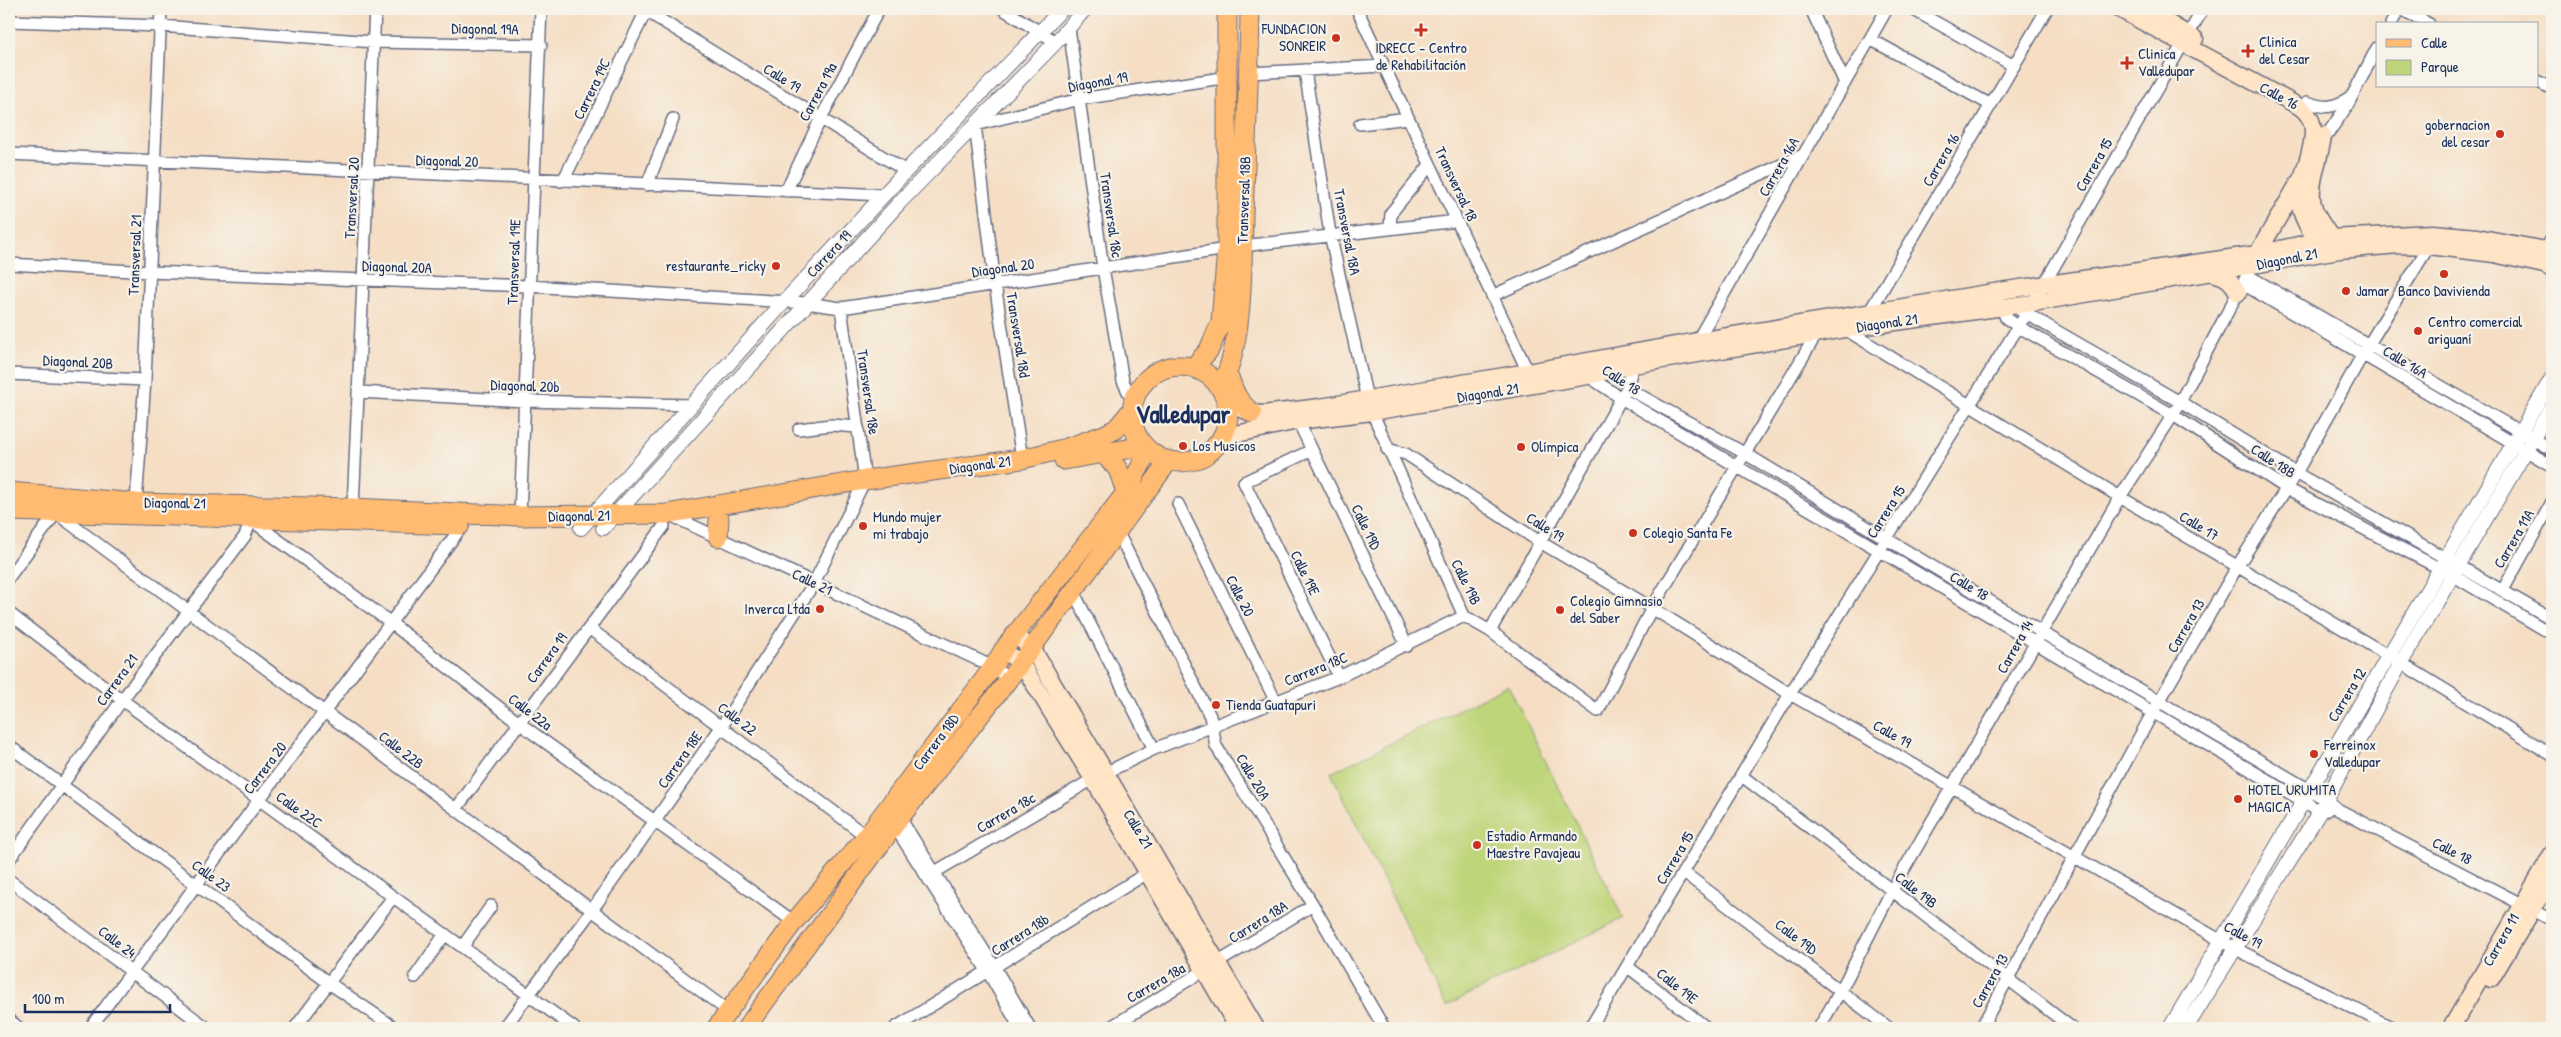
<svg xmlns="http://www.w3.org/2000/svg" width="2561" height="1037" font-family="'Patrick Hand',sans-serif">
  <rect width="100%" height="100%" fill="#f7f3e8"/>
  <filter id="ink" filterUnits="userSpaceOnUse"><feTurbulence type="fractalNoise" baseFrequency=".02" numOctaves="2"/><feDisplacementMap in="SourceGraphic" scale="10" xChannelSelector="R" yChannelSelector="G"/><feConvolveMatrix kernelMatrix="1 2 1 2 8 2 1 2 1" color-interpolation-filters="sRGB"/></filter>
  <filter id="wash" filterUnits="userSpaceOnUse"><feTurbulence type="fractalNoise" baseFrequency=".0096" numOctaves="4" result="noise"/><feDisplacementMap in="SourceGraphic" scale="20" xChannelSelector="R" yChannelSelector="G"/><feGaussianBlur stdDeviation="1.12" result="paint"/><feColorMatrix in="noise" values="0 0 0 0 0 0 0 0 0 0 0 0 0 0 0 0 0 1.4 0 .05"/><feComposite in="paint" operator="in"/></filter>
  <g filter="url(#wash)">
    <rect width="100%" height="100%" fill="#f5dec4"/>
    <path fill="#bfd579" stroke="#6d826c" d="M1508 685 1623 918 1446 1006 1331 773Z"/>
  </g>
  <g filter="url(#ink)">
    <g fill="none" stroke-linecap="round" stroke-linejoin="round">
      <defs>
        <path id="minor" d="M643 9 906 171
          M1003 9 1056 42
          M1357 9 1528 372
          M1811 9 1845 83
          M1912 9 2014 66
          M2401 9 2429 24
          M9 21 160 26 374 42 541 45
          M2391 24 2399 9
          M1069 28 1103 268 1123 381 1133 402
          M1870 39 1991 105
          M1305 70 1330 234 1367 399
          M1249 73 1384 66
          M2537 81 2552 89
          M2307 102C2326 109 2334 108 2350 97
          M1360 124 1408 118
          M2322 142 2347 106 2377 48
          M9 154 884 195
          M561 181 566 175 647 9
          M647 185 673 119
          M786 191 820 120 879 9
          M1390 228 1391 213 1430 165
          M1242 246 1457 221
          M2545 250 2552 238
          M9 264 150 272 528 286 806 303 841 308 1227 249
          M2247 275 2552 450
          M2243 284 2552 466
          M1492 296 1803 155
          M1999 301 2006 318 2019 327 2173 415 2286 488 2454 576 2552 634
          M2020 310 2180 402 2296 473 2552 619
          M1867 316 2047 9
          M1843 328 2120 497 2401 663 2552 755
          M1697 341 1887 9
          M9 374 145 380
          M1588 376 1621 398 2303 801 2320 811 2327 810
          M1627 388 1746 454 2041 632 2325 799 2337 809 2552 920
          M359 392 525 401 691 405
          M1372 412 1464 616 1490 631 1598 711 1652 608 1819 330
          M1298 421 1407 646
          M799 429 831 425 858 427
          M1387 449 1406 454 1540 542 1652 608 1790 694 2234 948 2393 1028
          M1312 450 1244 482 1339 677
          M1022 459 995 284 975 125 1080 99 1229 77
          M136 503 145 380 161 9
          M1178 504 1276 702
          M353 508 375 9
          M670 515 993 667 1009 679
          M520 516 541 9
          M1117 531 1210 716 1216 746 1313 905 1384 1028
          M9 577 56 513 728 1011
          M2503 590 2552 502
          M1073 591 1154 749
          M9 613 122 700 574 1028
          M589 628 866 836
          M1490 631 1627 388 1633 365
          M9 746 329 983 395 1028
          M1742 776 2072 1028
          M456 809 664 526
          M900 818 995 968 1030 1028
          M895 827 988 972 1020 1028
          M9 860 122 700 245 536 251 520 391 623 519 723 794 922
          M935 872 1093 779 1154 749 1339 677 1464 616
          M1683 872 1889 1028
          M9 880 207 1028
          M463 946 491 906
          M1628 967 1707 1028
          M415 977 445 934
          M9 1020 19 1028
          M90 1028 463 525
          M295 1028 393 897
          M504 1028 592 910 722 726 814 583 865 480 841 308
          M895 1028 1152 870
          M1109 1028 1313 905
          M1590 1028 1790 694 2033 303 2203 9
          M1819 1028 1841 990 1892 890 2120 497 2173 415 2252 266
          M1981 1028 2153 712 2237 567 2296 473 2363 354 2429 246"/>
        <path id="tertiary" d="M581 528 784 302 906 171 1062 9
          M603 528 900 202 1056 42 1085 9
          M2170 1028 2552 378
          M2186 1028 2320 811 2401 663 2552 406"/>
        <path id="secondary" d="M2119 9 2300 107C2330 128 2299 169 2299 197 2299 216 2312 234 2323 249
          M2145 9 2195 39
          M2323 135C2321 159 2305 188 2315 212 2321 224 2330 235 2336 246
          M2257 254 2298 184
          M2212 273C2225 275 2232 281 2238 293
          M1225 398 1236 407 1252 413 1263 414 1320 407 1528 372 1697 341 2006 290 2257 254 2331 238 2433 233 2477 237 2545 250 2552 254
          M1222 437 1298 421 1372 412 1588 376 1633 365 1845 329 2033 303 2339 250 2399 245 2429 246 2494 254 2544 265 2552 269
          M1014 635 1032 648 1256 1028
          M1003 650 1021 663 1093 779 1238 1028
          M2491 979 2552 877
          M2451 1028 2552 854"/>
        <path id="primary" d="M716 1028 794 922 866 836 993 667 1003 650 1126 492 1149 451
          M746 1028 900 818 1009 679 1169 461"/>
        <path id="trunk" d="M1132 414a48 48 0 1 1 96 0a48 48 0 1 1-96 0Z
          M1193 368 1209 350 1221 322 1227 249V9
          M1230 380C1234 394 1240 403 1252 413
          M1220 388C1244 346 1242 263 1243 215 1246 146 1249 78 1250 9
          M1102 452 1118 469 1126 492
          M1064 460 1144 446
          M9 492 136 503 353 508 520 516 666 514 865 480 1022 459 1067 448 1104 435 1116 429 1132 410
          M9 511 460 525
          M718 537 719 518"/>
      </defs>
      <use href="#minor" stroke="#676c82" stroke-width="14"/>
      <use href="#tertiary" stroke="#676c82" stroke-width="16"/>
      <use href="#secondary" stroke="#676c82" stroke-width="19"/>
      <use href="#primary" stroke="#676c82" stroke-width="20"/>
      <use href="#trunk" stroke="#676c82" stroke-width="21"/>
      <use href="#minor" stroke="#fff" stroke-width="11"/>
      <use href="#tertiary" stroke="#fff" stroke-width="14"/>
      <use href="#secondary" stroke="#ffe4c6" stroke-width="16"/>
      <use href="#primary" stroke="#ffbb71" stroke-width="18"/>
      <use href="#trunk" stroke="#ffbb71" stroke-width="19"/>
    </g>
  </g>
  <g fill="#c8321e" stroke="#f7f3e8" stroke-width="2">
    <path d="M1418.5 22.5h5v5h5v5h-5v5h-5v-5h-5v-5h5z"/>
    <circle cx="1336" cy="38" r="5"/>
    <path d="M2245.5 43.5h5v5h5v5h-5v5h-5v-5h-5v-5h5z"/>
    <path d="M2124.5 55.5h5v5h5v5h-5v5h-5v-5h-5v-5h5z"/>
    <circle cx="2500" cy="134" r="5"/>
    <circle cx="776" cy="266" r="5"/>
    <circle cx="2444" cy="274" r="5"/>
    <circle cx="2346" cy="291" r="5"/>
    <circle cx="2418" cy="331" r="5"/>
    <circle cx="1183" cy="446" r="5"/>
    <circle cx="1521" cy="447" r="5"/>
    <circle cx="863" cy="526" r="5"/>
    <circle cx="1633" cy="533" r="5"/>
    <circle cx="820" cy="609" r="5"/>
    <circle cx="1560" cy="610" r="5"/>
    <circle cx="1216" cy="705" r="5"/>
    <circle cx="2314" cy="754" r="5"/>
    <circle cx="2238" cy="799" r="5"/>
    <circle cx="1477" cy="845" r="5"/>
  </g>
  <g text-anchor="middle" stroke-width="4.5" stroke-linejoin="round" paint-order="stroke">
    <g font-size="15" fill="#1b2f5e" stroke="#f7f3e8">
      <text transform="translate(485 29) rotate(1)" y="5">Diagonal 19A</text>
      <text transform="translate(782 78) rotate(32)" y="5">Calle 19</text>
      <text transform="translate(1098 82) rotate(-10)" y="5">Diagonal 19</text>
      <text transform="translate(592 89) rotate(-64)" y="5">Carrera 19C</text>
      <text transform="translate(818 92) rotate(-62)" y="5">Carrera 19a</text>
      <text transform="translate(2279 96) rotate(28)" y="5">Calle 16</text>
      <text transform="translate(1941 160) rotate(-60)" y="5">Carrera 16</text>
      <text transform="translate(447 161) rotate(2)" y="5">Diagonal 20</text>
      <text transform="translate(2094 165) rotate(-60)" y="5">Carrera 15</text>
      <text transform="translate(1779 167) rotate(-60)" y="5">Carrera 16A</text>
      <text transform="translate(1456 184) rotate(65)" y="5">Transversal 18</text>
      <text transform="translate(352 198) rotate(-87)" y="5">Transversal 20</text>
      <text transform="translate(1244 200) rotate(-88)" y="5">Transversal 18B</text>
      <text transform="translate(1111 215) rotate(82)" y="5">Transversal 18c</text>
      <text transform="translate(1347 232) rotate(79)" y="5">Transversal 18A</text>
      <text transform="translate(829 254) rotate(-47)" y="5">Carrera 19</text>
      <text transform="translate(135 255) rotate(-88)" y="5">Transversal 21</text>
      <text transform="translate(2287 259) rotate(-11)" y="5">Diagonal 21</text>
      <text transform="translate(514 262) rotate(-88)" y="5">Transversal 19E</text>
      <text transform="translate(397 267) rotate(2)" y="5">Diagonal 20A</text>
      <text transform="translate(1003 268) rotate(-8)" y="5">Diagonal 20</text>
      <text transform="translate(1887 323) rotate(-8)" y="5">Diagonal 21</text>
      <text transform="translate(1018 335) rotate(81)" y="5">Transversal 18d</text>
      <text transform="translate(78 362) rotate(3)" y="5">Diagonal 20B</text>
      <text transform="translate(2405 362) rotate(31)" y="5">Calle 16A</text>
      <text transform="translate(1621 380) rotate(33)" y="5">Calle 18</text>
      <text transform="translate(525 386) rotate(2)" y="5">Diagonal 20b</text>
      <text transform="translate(868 392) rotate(82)" y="5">Transversal 18e</text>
      <text transform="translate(1488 393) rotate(-9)" y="5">Diagonal 21</text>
      <text transform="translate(2273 461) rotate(33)" y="5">Calle 18B</text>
      <text transform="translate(980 465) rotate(-8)" y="5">Diagonal 21</text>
      <text transform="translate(175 503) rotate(1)" y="5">Diagonal 21</text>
      <text transform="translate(1886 512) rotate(-58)" y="5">Carrera 15</text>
      <text transform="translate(579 516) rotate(-1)" y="5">Diagonal 21</text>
      <text transform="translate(2199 526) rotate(31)" y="5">Calle 17</text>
      <text transform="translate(1366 527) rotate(64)" y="5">Calle 19D</text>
      <text transform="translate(1545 527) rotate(32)" y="5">Calle 19</text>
      <text transform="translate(2514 539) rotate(-60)" y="5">Carrera 11A</text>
      <text transform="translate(1305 573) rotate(64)" y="5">Calle 19E</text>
      <text transform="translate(812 582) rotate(25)" y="5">Calle 21</text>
      <text transform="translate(1466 582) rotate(64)" y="5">Calle 19B</text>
      <text transform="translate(1969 586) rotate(31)" y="5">Calle 18</text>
      <text transform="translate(1240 596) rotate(63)" y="5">Calle 20</text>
      <text transform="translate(2186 626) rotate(-60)" y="5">Carrera 13</text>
      <text transform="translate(2015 647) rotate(-61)" y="5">Carrera 14</text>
      <text transform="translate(547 658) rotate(-54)" y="5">Carrera 19</text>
      <text transform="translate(1316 669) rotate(-22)" y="5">Carrera 18C</text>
      <text transform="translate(117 680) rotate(-54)" y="5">Carrera 21</text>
      <text transform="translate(2347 695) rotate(-59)" y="5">Carrera 12</text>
      <text transform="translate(530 712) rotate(37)" y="5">Calle 22a</text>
      <text transform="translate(737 719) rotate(37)" y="5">Calle 22</text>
      <text transform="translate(1892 734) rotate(29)" y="5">Calle 19</text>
      <text transform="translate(936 742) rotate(-53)" y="5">Carrera 18D</text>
      <text transform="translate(401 750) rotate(37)" y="5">Calle 22B</text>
      <text transform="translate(680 760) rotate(-55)" y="5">Carrera 18E</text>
      <text transform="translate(265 768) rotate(-53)" y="5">Carrera 20</text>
      <text transform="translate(1253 777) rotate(59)" y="5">Calle 20A</text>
      <text transform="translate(299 810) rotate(35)" y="5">Calle 22C</text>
      <text transform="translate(1006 813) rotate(-30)" y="5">Carrera 18c</text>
      <text transform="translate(1138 829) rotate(59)" y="5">Calle 21</text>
      <text transform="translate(2452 851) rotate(27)" y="5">Calle 18</text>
      <text transform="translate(1675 858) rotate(-59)" y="5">Carrera 15</text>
      <text transform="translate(211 876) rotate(36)" y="5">Calle 23</text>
      <text transform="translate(1916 890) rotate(38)" y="5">Calle 19B</text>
      <text transform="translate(1258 922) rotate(-32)" y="5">Carrera 18A</text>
      <text transform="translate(1020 935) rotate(-32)" y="5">Carrera 18b</text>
      <text transform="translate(2243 935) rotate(28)" y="5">Calle 19</text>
      <text transform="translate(1796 937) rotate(37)" y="5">Calle 19D</text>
      <text transform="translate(2501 940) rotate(-60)" y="5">Carrera 11</text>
      <text transform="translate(117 942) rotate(37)" y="5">Calle 24</text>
      <text transform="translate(1990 981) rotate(-61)" y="5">Carrera 13</text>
      <text transform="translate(1156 983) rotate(-30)" y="5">Carrera 18a</text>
      <text transform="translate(1677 986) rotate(38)" y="5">Calle 19E</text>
    </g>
    <g font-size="15" fill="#1b2f5e" stroke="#f7f3e8" text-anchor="start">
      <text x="1326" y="34" text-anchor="end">FUNDACION<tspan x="1326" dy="17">SONREIR</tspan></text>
      <text x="2259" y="47">Clinica<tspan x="2259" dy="17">del Cesar</tspan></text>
      <text x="1421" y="53" text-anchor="middle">IDRECC - Centro<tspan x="1421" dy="17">de Rehabilitación</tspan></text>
      <text x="2138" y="59">Clinica<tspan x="2138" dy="17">Valledupar</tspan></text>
      <text x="2490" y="130" text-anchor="end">gobernacion<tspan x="2490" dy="17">del cesar</tspan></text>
      <text x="766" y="271" text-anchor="end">restaurante_ricky</text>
      <text x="2356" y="296">Jamar</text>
      <text x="2444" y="296" text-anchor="middle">Banco Davivienda</text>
      <text x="2428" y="327">Centro comercial<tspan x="2428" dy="17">ariguaní</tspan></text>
      <text x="1193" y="451">Los Musicos</text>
      <text x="1531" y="452">Olímpica</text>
      <text x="873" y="522">Mundo mujer<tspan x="873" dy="17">mi trabajo</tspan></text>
      <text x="1643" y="538">Colegio Santa Fe</text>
      <text x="1570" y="606">Colegio Gimnasio<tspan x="1570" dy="17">del Saber</tspan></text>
      <text x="810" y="614" text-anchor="end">Inverca Ltda</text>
      <text x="1226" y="710">Tienda Guatapuri</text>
      <text x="2324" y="750">Ferreinox<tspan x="2324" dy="17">Valledupar</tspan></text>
      <text x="2248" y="795">HOTEL URUMITA<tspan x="2248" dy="17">MAGICA</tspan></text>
      <text x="1487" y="841">Estadio Armando<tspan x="1487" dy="17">Maestre Pavajeau</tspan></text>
    </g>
    <g font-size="25" font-weight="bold" fill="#1b2f5e" stroke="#f7f3e8">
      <text x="1183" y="423">Valledupar</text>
    </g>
  </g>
  <rect width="2561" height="1037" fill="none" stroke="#f7f3e8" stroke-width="30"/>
  <rect x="2376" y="22" width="162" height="65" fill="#f7f3e8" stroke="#9fa5b1"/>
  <rect x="2386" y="39" width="25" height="8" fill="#ffbb71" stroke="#9fa5b1"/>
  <text x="2421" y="48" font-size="15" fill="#1b2f5e">Calle</text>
  <rect x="2386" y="60" width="25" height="15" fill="#bfd579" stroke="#9fa5b1"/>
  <text x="2421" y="72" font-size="15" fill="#1b2f5e">Parque</text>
  <path d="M25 1004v8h145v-8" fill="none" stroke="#1b2f5e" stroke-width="2.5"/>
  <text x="32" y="1004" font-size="15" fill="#1b2f5e" stroke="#f7f3e8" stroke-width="4" paint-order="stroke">100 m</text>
</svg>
